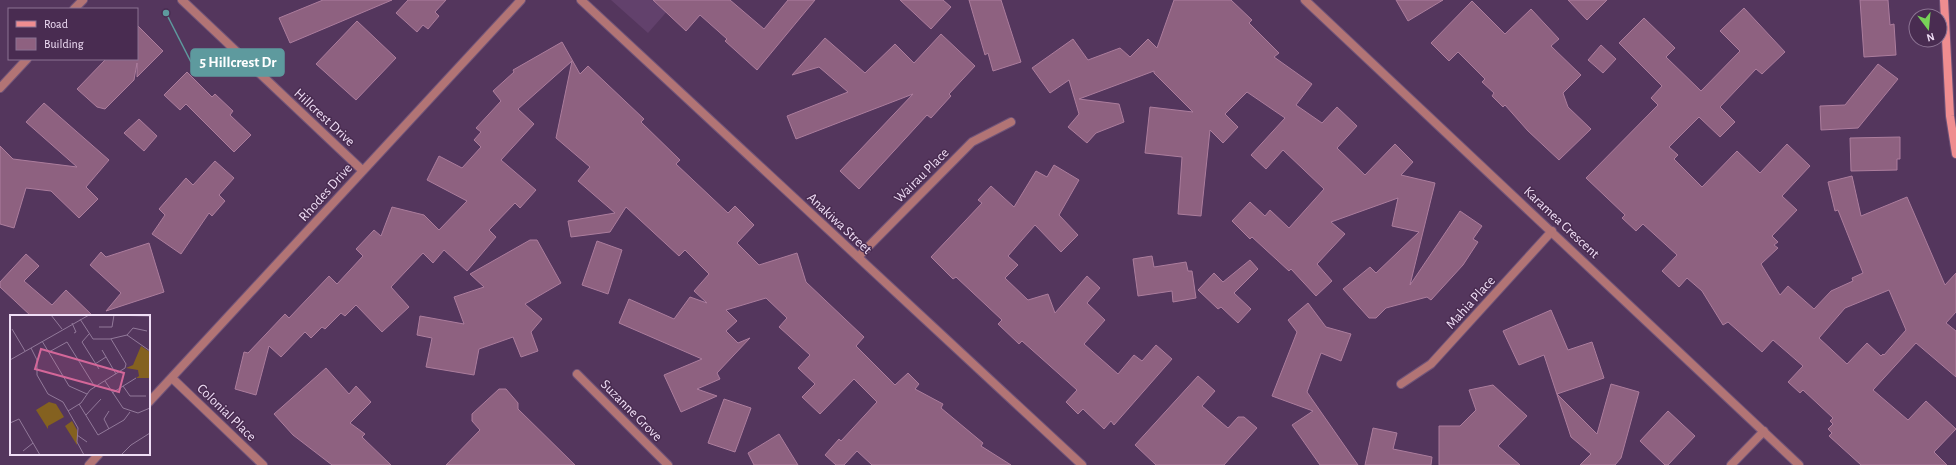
<svg xmlns="http://www.w3.org/2000/svg" width="1956" height="465" font-family="'Alegreya Sans',sans-serif">
  <rect width="100%" height="100%" fill="#54365d"/>
  <path fill="#62416c" d="M611 0H677L648 33Z"/>
  <path fill="#8e6180" stroke="#ac7d9d" fill-rule="evenodd" d="M323 0H392L290 43 279 18Z
    M408 0H446L435 12 439 16 428 29 423 25 417 32 396 13Z
    M653 0H730L764 29 788 0H815L757 70 725 41 727 39 700 15 686 31Z
    M900 0H943L951 7 931 29Z
    M969 0H1001L1021 62 993 71 988 53 985 55Z
    M1174 0H1231L1252 20 1249 23 1279 53 1274 57 1312 84 1296 105 1322 123 1337 107 1357 126 1337 148 1365 175 1395 144 1413 162 1401 175 1435 183 1410 285 1460 211 1482 226 1473 239 1478 242 1463 265 1431 300 1427 297 1386 308 1376 318H1369L1343 289 1370 267 1376 273 1419 232 1392 226 1398 198 1331 222 1345 234 1317 264 1332 281 1316 296 1291 269 1289 271 1252 237 1250 239 1232 221 1250 202 1265 216 1270 210 1289 228 1324 189 1283 150 1266 169 1251 155 1285 118 1247 92 1225 114 1238 127 1223 143 1210 130 1201 216 1178 214 1182 157 1145 153 1150 107 1193 112 1154 73V71L1079 99 1119 104 1124 122 1096 133 1087 143 1068 127 1079 114 1069 80 1050 93 1032 68 1073 39 1088 60 1120 48 1130 57 1148 39 1157 48Z
    M1396 0H1443L1408 21Z
    M1568 0H1607L1587 20Z
    M1860 0H1888L1890 25 1894 24 1896 55 1864 57Z
    M1472 1 1505 34 1531 9 1559 39 1551 46 1581 75 1563 93 1568 107 1591 129 1559 160 1528 131 1505 105 1503 107 1492 96 1494 93 1482 82 1485 79 1458 52 1449 61 1431 43Z
    M1744 8 1785 52 1762 74 1756 69 1720 107 1735 122 1720 137 1699 117 1669 147 1678 155 1674 159 1702 187 1737 151 1760 173 1787 144 1810 166 1782 196 1797 210 1772 236 1778 242 1774 245 1778 248 1761 264 1780 295 1788 286 1814 309 1831 291 1853 281 1852 278 1863 273 1838 210 1835 211 1828 182 1852 176 1861 216 1907 197 1945 285 1956 273V312L1946 323 1956 331V377L1916 343 1873 390 1908 420 1926 401 1956 429 1934 452 1947 465H1861L1829 436 1832 433 1828 429 1833 424 1830 421 1833 418 1803 390 1800 393 1788 382 1803 366 1773 340 1762 352 1728 322 1723 325 1702 291 1687 278 1679 287 1662 271 1677 255 1643 224 1636 231 1622 218 1625 215 1586 178 1658 105 1651 98 1662 86 1619 43 1644 18 1675 48 1666 57 1701 91 1740 51 1720 31ZM1889 290 1906 330 1884 355 1883 354 1881 356 1867 343 1847 364 1819 338 1845 308Z
    M357 21 396 58 356 100 316 64Z
    M137 25 163 51 137 77V63L134 80 105 109 97 107 77 89 106 59H137Z
    M941 34 975 66 949 94 951 96 931 118 927 115 859 189 840 171 913 94 796 139 787 116 848 92 819 67 792 75 825 38 865 73 895 44 914 63Z
    M562 42 580 74 588 66 644 119 641 122 680 160 676 164 728 213 735 206 754 225 737 243 759 265 797 253 806 282 864 337 856 346 895 385 908 373 919 384 915 389 943 404 941 408 983 443 981 446 1011 465H872L857 451 844 465H836L825 455 839 439 841 441 877 402 854 379 820 414 802 397 815 384 798 368 810 355 779 327 787 318 766 298 726 310 737 321 726 331 738 343 750 338 717 373 720 379 697 389 717 396 681 412 664 375 702 359 619 323 629 299 674 319 690 297 707 303 694 291 709 274 685 250 679 256 626 207 610 232 571 237 568 221 615 213 578 181 590 167 556 138 572 61 518 109 534 124 501 160 536 190 520 208 515 203 489 230 496 237 467 271 444 250 433 263 423 253 391 287 409 307 382 332 356 305 345 316 341 313 325 329 322 327 311 338 305 332 281 357 269 346 256 395 235 389 244 352 248 353 285 314 289 318 329 276 337 284 363 256 356 249 374 230 381 236 392 207 424 215 439 230 467 201 427 180 439 156 462 168 481 147 474 140 481 132 476 128 501 101 493 91 514 72 513 70Z
    M1601 45 1616 59 1603 73 1588 60Z
    M1878 64 1898 79 1858 128 1821 130 1820 106 1845 105Z
    M187 72 212 97 215 94 233 111 230 115 251 135 234 152 186 104 180 110 164 95Z
    M44 103 109 160 86 187 98 199 79 218 51 191 26 188 14 228 0 224V146L13 159 77 167 26 122Z
    M139 119 157 136 144 151 124 133Z
    M1900 137V159H1897V170L1851 171 1850 138Z
    M215 161 234 178 219 195 225 201 212 216 209 213 181 254 152 234 165 215 159 209 186 178 193 185Z
    M1054 165 1079 180 1059 215 1078 235 1061 252 1035 225 1008 256 1018 265 1005 278 1028 300 1048 294 1055 313 1087 276 1100 288 1087 303 1105 320 1084 344 1118 374 1134 355 1142 361 1156 345 1172 359 1114 425 1111 421 1104 429 1083 409 1078 414 1066 402 1077 390 1022 341 1019 344 998 324 1002 320 956 277 953 279 931 257 982 203 978 200 991 186 1014 207 1036 171 1047 177Z
    M530 240H537L561 283 525 304 542 319 531 332 538 351 521 357 513 337 479 349 474 375 426 367 432 338 417 335 420 316 464 324 454 297 484 287 470 274Z
    M597 241 622 250 608 294 582 285Z
    M149 243 164 292 106 311 121 293 90 265 101 252 106 257Z
    M26 254 39 266 24 281 52 305 66 290 93 316H31L0 287V282Z
    M1152 256 1154 267 1186 262 1188 271H1192L1196 298 1173 302 1172 291 1138 296 1133 259Z
    M1250 260 1258 269 1234 293 1251 309 1238 323 1221 307 1218 309 1198 290 1214 273 1223 282Z
    M1308 303 1326 327 1351 334 1341 361 1321 353 1307 392 1358 465H1320L1292 425 1313 411 1272 396 1297 332 1288 320Z
    M1551 310 1568 350 1592 342 1604 378 1557 394 1597 434 1611 384 1639 392 1621 458 1615 465H1580L1591 454 1571 437 1544 355 1519 365 1503 331Z
    M326 368 349 394 356 386 371 402 350 423 365 434 362 437 391 465H332L293 435 274 414Z
    M1198 376 1215 391 1202 406 1228 428 1238 417H1244L1257 428 1224 465H1156L1135 445Z
    M1493 385 1527 416 1498 446 1520 465H1439V426H1460L1476 410 1469 390Z
    M499 389H506L518 403V409L575 465H446L480 430 472 421V414Z
    M724 399 751 408 735 452 708 443Z
    M1668 411 1695 436 1668 465H1665L1640 441Z
    M1373 428 1397 433 1393 449 1432 457 1431 465H1365Z
    M779 434 798 465H754L748 453Z"/>
  <g fill="none" stroke-linecap="round" stroke-linejoin="round">
    <defs>
      <path id="street" d="M182 0 362 170
        M581 0 1082 465
        M1305 0 1799 465
        M74 9 83 0
        M0 88 27 59
        M858 257 972 142 1011 122
        M577 374 668 465
        M172 378 263 465
        M1401 384 1431 364 1552 231
        M149 402 521 0
        M89 465 99 454
        M1731 465 1764 431"/>
      <path id="secondary" d="M1944 0 1950 116 1956 154"/>
    </defs>
    <use href="#street" stroke="#705479" stroke-width="10"/>
    <use href="#secondary" stroke="#705479" stroke-width="10"/>
    <use href="#street" stroke="#b27475" stroke-width="8"/>
    <use href="#secondary" stroke="#ef8d90" stroke-width="8"/>
  </g>
  <g text-anchor="middle" stroke-width="3" stroke-linejoin="round" paint-order="stroke">
    <g font-size="14" fill="#f0def6" stroke="#492c51">
      <text transform="translate(325 117) rotate(43)" y="5">Hillcrest Drive</text>
      <text transform="translate(921 175) rotate(-45)" y="5">Wairau Place</text>
      <text transform="translate(325 192) rotate(-48)" y="5">Rhodes Drive</text>
      <text transform="translate(1562 222) rotate(43)" y="5">Karamea Crescent</text>
      <text transform="translate(840 223) rotate(43)" y="5">Anakiwa Street</text>
      <text transform="translate(1470 302) rotate(-48)" y="5">Mahia Place</text>
      <text transform="translate(632 410) rotate(45)" y="5">Suzanne Grove</text>
      <text transform="translate(227 412) rotate(44)" y="5">Colonial Place</text>
    </g>
  </g>
  <g transform="translate(10 315)">
    <rect width="140" height="140" fill="#54365d"/>
    <path d="M131 31 140 37V63H126L129 61 128 55 116 53 123 50ZM39 87 46 89 54 102 38 111V114L26 95ZM62 106 67 115V130L55 111Z" fill="#846120"/>
    <path fill="none" stroke="#92799a" stroke-width="1" d="M41 0 52 14M97 0 140 1M70 4 83 24H100L117 20 140 36M62 8 66 17 64 18M89 12H102L104 0M2 14 15 36M79 19 72 27 89 54M117 20 123 13 137 16M32 26 59 71 77 79M21 33 27 45V60L38 79 53 87 68 113 67 127 74 140M92 35 106 59M39 37 57 27 85 72M0 45 79 0M85 49 96 42M95 66 113 93 128 98 140 93M113 71 120 81H136M102 78 126 63M69 89 88 120 114 105 120 97M58 96 71 88 80 75 115 53 116 49 101 24M99 96 94 104 99 114M76 100 91 84M0 108 9 104 30 140M67 120 77 127M13 136 23 128M111 140 121 130 140 118"/>
    <path fill="#d46799" fill-opacity="0.15" stroke="#d46799" stroke-width="2" d="M31 34 114 58 109 77 25 54Z"/>
    <rect width="140" height="140" fill="none" stroke="#f0def6" stroke-width="2"/>
  </g>
  <path fill="none" stroke="#5e9a9e" stroke-width="1.5" d="M166 13L191 62"/>
  <circle fill="#5e9a9e" stroke="#492c51" stroke-width="1.5" cx="166" cy="13" r="4"/>
  <rect fill="#5e9a9e" stroke="#5e9a9e" stroke-width="1.5" x="191" y="49" width="93" height="27" rx="4"/>
  <g font-size="15" text-anchor="middle" font-weight="bold" fill="#fff">
    <text x="238" y="67">5 Hillcrest Dr</text>
  </g>
  <rect x="8" y="8" width="130" height="52" fill="#492c51" stroke="#8c7393"/>
  <rect x="16" y="21" width="20" height="6" fill="#ef8d90" stroke="#8c7393"/>
  <text x="44" y="28" font-size="12" fill="#f0def6">Road</text>
  <rect x="16" y="38" width="20" height="12" fill="#8e6180" stroke="#8c7393"/>
  <text x="44" y="48" font-size="12" fill="#f0def6">Building</text>
  <g transform="translate(1928 28) rotate(164)"><circle r="19" fill="#492c51" stroke="#8c7393"/>
  <path d="M0-3L7 15L0 10L-7 15Z" fill="#78d258"/>
  <text y="-6" font-size="11" font-weight="bold" text-anchor="middle" fill="#f0def6">N</text>
  </g>
</svg>
